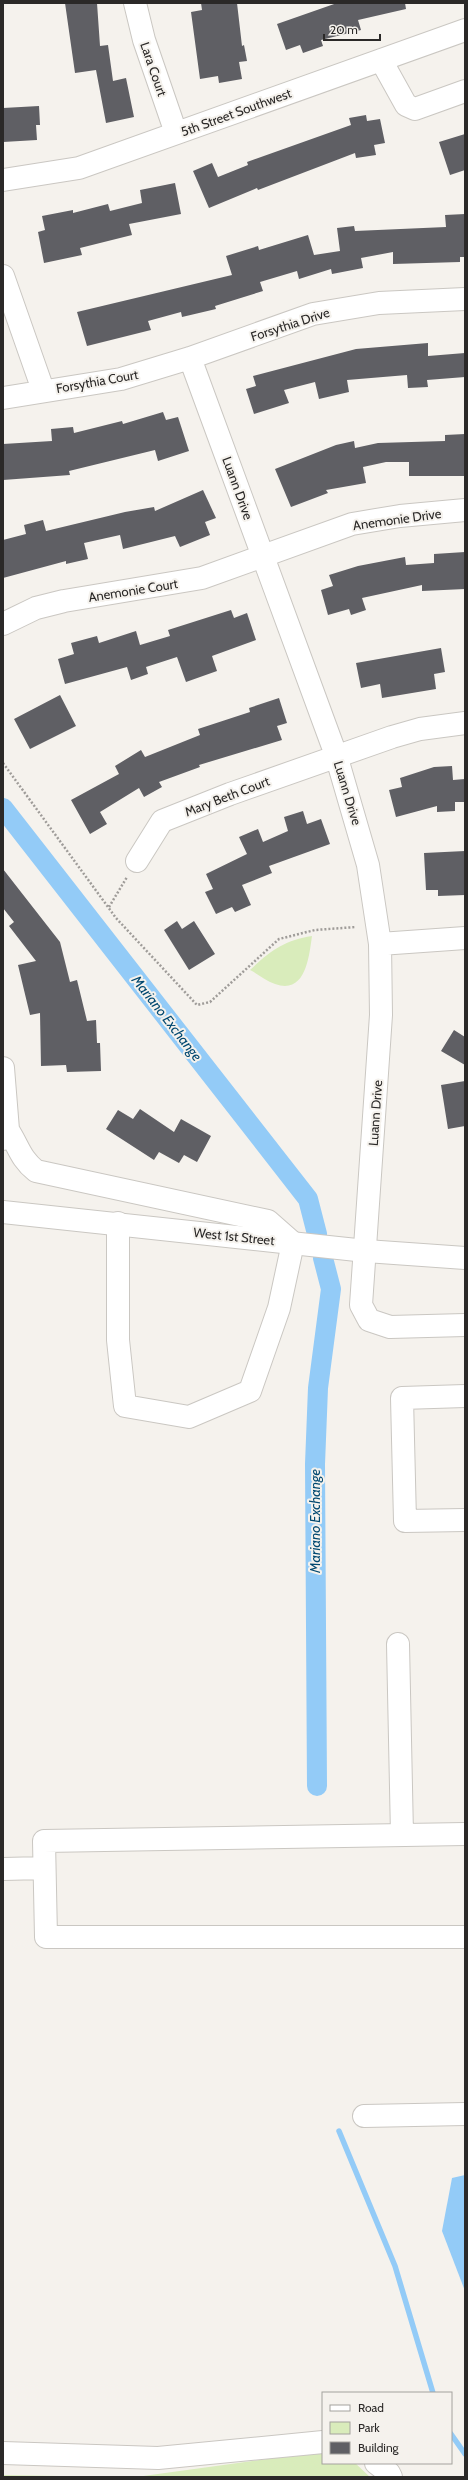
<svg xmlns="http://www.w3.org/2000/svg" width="468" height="2480" font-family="Cabin,sans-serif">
  <rect width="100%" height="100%" fill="#f5f2ed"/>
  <path fill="#d9ecbb" d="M312 936C309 956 306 995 275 984 266 981 258 974 250 970 270 951 285 940 312 936Z
    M311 2453 323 2454V2463H355L370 2477H136Z
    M3 2475 118 2477H3Z"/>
  <path fill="#93cbf7" d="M465 2175V2291L442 2231 452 2178Z"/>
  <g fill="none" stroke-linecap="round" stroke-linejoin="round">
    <path stroke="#93cbf7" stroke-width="5.5" d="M339 2131 395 2266 433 2393
      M451 2434 465 2454"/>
    <path stroke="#93cbf7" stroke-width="20" d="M3 808 308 1199 317 1234
      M317 1786 315 1464 318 1388 331 1289 323 1258"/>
  </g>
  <path fill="#5f5f64" d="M65 3H97L100 46 108 45 113 81 126 78 134 117 106 123 96 70 75 73Z
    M201 3H237L242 46 244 45 247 61 239 62 242 79 219 83 218 76 200 79 191 12 202 10Z
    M337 3H405L406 9 358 20 361 30 321 40 323 46 303 53 300 45 286 50 277 24Z
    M39 106 40 125H36L37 140 3 142V108Z
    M366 115 367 121 380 119 385 143 374 145 376 155 356 158 355 153 258 190 257 188 209 208 193 171 212 163 218 177 248 165 247 162 351 125 349 118Z
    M465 134V170L450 175 439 142Z
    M175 183 181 214 129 224 132 235 80 248 82 255 44 263 38 232 45 230 42 216 73 210V213L108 204 110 211 142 203 140 190Z
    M465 214V257H460V262L393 264V252L361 258 363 268 332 274 331 269 299 279 297 271 260 282 263 291 215 306 216 309 182 317 181 312 148 321 151 330 87 346 77 312 232 275 226 256 258 246 259 250 308 235 314 255 340 251 337 228 354 226 355 231 446 227 445 215Z
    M428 343V356L465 353V377L427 380 428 387 408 388 407 375 347 380 349 392 319 399 315 382 284 390 289 403 254 414 246 389 256 386 253 376 356 349Z
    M163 412 166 420 178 417 189 451 158 461 155 450 69 471 70 475 3 480V444L52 441 51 429 73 427 74 433 122 421 123 424Z
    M465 434V476H409V462H386L363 467 366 483 326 490 328 493 291 507 275 469 336 445 354 441 355 448 378 443 445 441V435Z
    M203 490 216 518 205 522 210 535 180 547 175 536 123 549 120 535 84 543 88 559 66 564V561L3 578V540L26 534 24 525 43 520 46 531 125 512 154 507 155 511Z
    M465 552V589L422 591V585L362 598 366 610 351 615 349 609 328 615 321 590 333 586 329 575 358 566 405 557 406 565 434 563V554Z
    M231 610 234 618 247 613 256 640 212 656 217 671 186 682 177 657 146 667 148 674 131 680 127 667 65 684 58 659 74 654 71 643 97 636 99 643 136 631 140 645 170 636 168 630Z
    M441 648 445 672 434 674 436 689 382 698 380 684 361 688 356 663Z
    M60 695 76 726 30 749 14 719Z
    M279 698 287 723 277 726 282 740 199 765 200 767 159 782 162 787 144 797 139 788 100 812 107 824 90 834 71 800 119 774 115 766 141 750 145 757 200 735 198 729 250 712 249 708Z
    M452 766 453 780 465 779V802H455V811L437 812V806L396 817 389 790 402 787 400 778 434 767Z
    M303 811 307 824 321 819 330 844 269 866 272 873 242 885 251 905 235 912 232 907 216 914 205 892 213 889 206 874 247 854 239 837 258 829 263 842 288 831 284 817Z
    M465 851V895L438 896V890H426L424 853Z
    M3 869 60 942 70 982 77 980 87 1021 96 1020 97 1043H100L101 1071 67 1072 66 1065 41 1066 40 1013 30 1015 18 965 36 961 9 926 14 922 3 908Z
    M177 921 182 929 194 921 215 954 189 970 164 930Z
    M454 1030 465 1037V1065L441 1051Z
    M465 1081V1126L448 1129 441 1085Z
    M140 1109 174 1132 181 1119 211 1136 197 1162 184 1155 179 1163 159 1152 154 1160 106 1129 118 1110 133 1119Z"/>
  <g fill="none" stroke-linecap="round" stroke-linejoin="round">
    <defs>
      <path id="minor" d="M135 3 144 40 176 133
        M381 60 406 105 415 109 465 91
        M3 180 79 168 465 30
        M3 276 43 390
        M190 358 336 755 368 865 380 944 381 1015 361 1305 369 1320 390 1327 465 1325
        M3 398 121 379 190 358 313 314 379 303 465 299
        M3 624 36 608 64 601 202 578 352 524 400 516 465 510
        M137 861 162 821 230 794 392 737 420 729 465 723
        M380 944 465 938
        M3 1068 8 1130 3 1139
        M8 1130C19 1147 20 1158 36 1171L268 1221 293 1243 279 1308 250 1391 189 1417 125 1406 118 1340V1223
        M465 1396 402 1398 405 1521 465 1520
        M398 1644 402 1835
        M465 1834 44 1841 46 1937H465
        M3 1869 44 1868
        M364 2116 465 2114
        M3 2453 158 2458 323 2442
        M376 2463 389 2473 391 2477"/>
      <path id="major" d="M3 1212 366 1251 465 1258"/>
    </defs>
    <use href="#minor" stroke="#cac7c2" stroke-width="24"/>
    <use href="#major" stroke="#cac7c2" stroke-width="24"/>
    <path stroke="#9f9c99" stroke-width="2.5" stroke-dasharray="2 2" stroke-linecap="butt" d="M3 763 116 918 197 1005 210 1002 279 939 315 930 356 927
      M109 907 127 877"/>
    <use href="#minor" stroke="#fff" stroke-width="22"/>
    <use href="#major" stroke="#fff" stroke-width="22"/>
  </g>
  <g text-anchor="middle" stroke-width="4" stroke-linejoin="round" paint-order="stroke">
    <g font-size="13" fill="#2b2928" stroke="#f5f2ed">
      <text transform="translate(154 69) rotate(71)" y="5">Lara Court</text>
      <text transform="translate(236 112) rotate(-20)" y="5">5th Street Southwest</text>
      <text transform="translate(290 324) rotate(-18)" y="5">Forsythia Drive</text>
      <text transform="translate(97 381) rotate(-10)" y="5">Forsythia Court</text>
      <text transform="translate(238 488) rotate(70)" y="5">Luann Drive</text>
      <text transform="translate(397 519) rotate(-8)" y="5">Anemonie Drive</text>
      <text transform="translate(133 590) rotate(-9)" y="5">Anemonie Court</text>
      <text transform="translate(348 793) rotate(73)" y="5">Luann Drive</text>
      <text transform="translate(227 796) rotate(-21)" y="5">Mary Beth Court</text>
      <text transform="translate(375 1113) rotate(-86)" y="5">Luann Drive</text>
      <text transform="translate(234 1236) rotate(6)" y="5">West 1st Street</text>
    </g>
    <g font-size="14" font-style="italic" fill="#004870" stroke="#f5f2ed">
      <text transform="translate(167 1018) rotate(52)" y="5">Mariano Exchange</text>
      <text transform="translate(315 1521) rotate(-90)" y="5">Mariano Exchange</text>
    </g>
  </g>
  <rect width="468" height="2480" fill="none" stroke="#2b2928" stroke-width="8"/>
  <rect x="322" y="2392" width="130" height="72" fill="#f5f2ed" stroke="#a4a29e"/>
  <rect x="330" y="2405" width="20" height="6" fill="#ffffff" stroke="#a4a29e"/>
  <text x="358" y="2412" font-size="12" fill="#2b2928">Road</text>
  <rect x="330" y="2422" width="20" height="12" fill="#d9ecbb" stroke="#a4a29e"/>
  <text x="358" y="2432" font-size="12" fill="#2b2928">Park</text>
  <rect x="330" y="2442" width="20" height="12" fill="#5f5f64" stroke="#a4a29e"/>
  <text x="358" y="2452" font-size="12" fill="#2b2928">Building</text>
  <path d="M324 34v6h56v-6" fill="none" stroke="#2b2928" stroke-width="2"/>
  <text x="330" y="34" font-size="12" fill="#2b2928" stroke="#f5f2ed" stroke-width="3" paint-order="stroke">20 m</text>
</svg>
